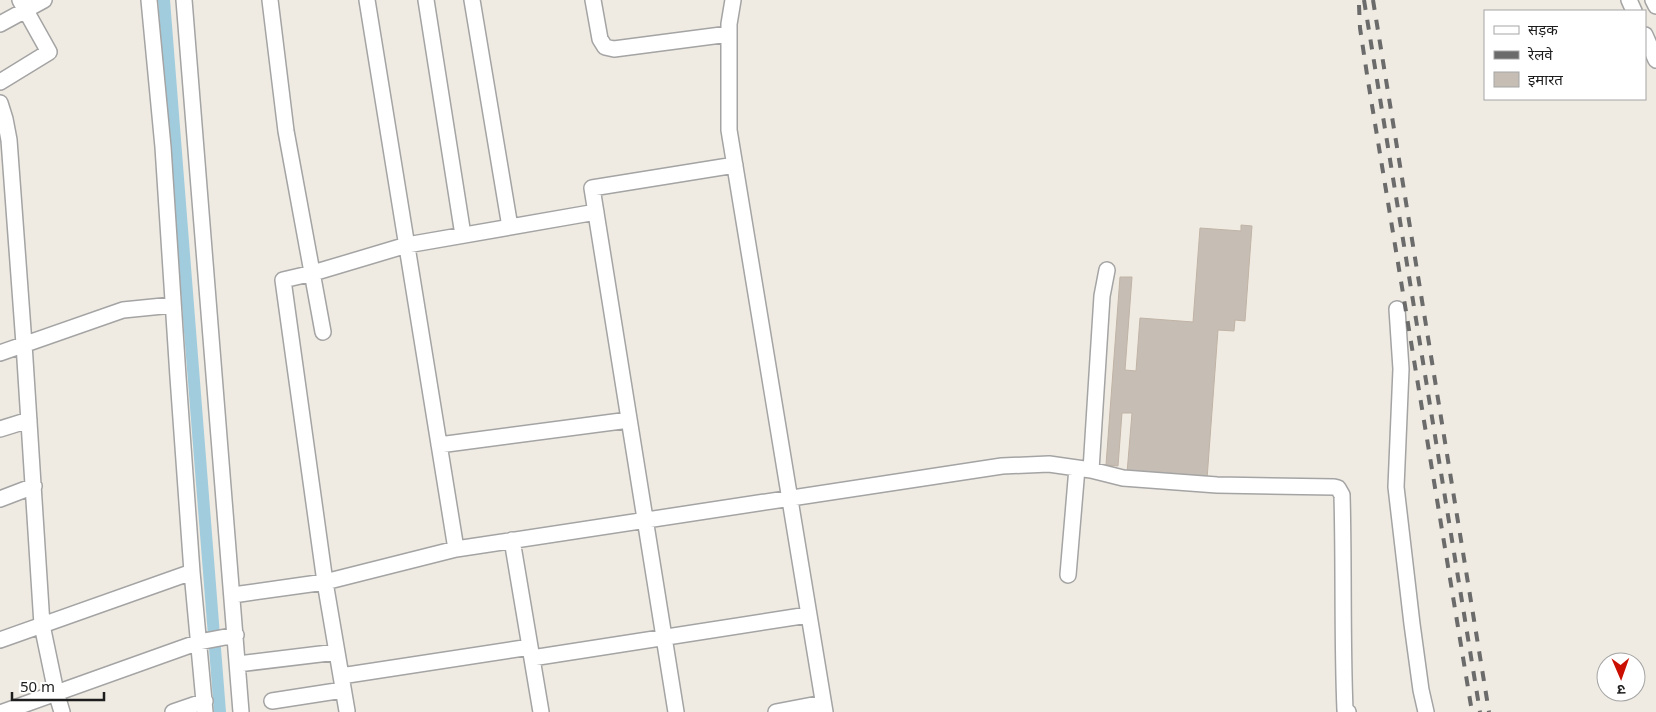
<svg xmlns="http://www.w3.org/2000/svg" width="1656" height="712" font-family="'Noto Sans','Noto Sans Devanagari',sans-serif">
  <rect width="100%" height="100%" fill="#efebe2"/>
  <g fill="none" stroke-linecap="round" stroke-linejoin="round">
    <path stroke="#a1ccde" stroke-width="12" d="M164 0 220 712"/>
  </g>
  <path fill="#c6beb5" stroke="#c1b3a4" d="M1241 225 1252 226 1245 321 1235 320 1234 331 1218 330 1207 479 1127 473 1132 413H1122L1118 466 1106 465 1120 277H1132L1125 370 1136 371 1140 318 1193 322 1200 228 1241 231Z"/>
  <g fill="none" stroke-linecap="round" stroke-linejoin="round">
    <defs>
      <path id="minor" d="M149 0 163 147 178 377 192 572 205 712
        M184 0 241 712
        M270 0 286 131 323 332
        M367 0 456 549
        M426 0 463 235
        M472 0 510 227
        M593 0 600 39 605 47 614 49 729 34
        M733 0 729 24V130L825 712
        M1629 0 1634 11
        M1653 0 1656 6
        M0 24 44 0
        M1645 35 1656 60
        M0 82 49 52 20 0
        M0 103 5 119 9 140 24 344 42 625 56 692 62 712
        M1397 309 1401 369 1396 487 1412 624 1421 690 1426 712
        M0 353 123 310 173 305
        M0 429 29 420
        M439 445 629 420
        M1091 470 1102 296 1107 270
        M0 499 34 486
        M512 540 541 712
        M1068 575 1077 468
        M233 595 325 582 456 549 1002 466 1049 464 1091 470 1123 478 1217 485 1334 487 1338 488 1342 495C1344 567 1342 639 1345 710L1348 712
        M0 640 192 572
        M532 658 808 615
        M238 664 337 652
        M341 676 530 647
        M272 701 343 690
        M347 711 325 582 283 280 313 273 407 245 596 212
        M3 712 199 642 236 635
        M173 712 205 701
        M676 712 592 188 735 165
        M776 712 823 703"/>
    </defs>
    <use href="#minor" stroke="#a4a4a4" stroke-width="18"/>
    <use href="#minor" stroke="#fff" stroke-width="15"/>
    <path stroke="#6b6b6b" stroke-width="4" stroke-dasharray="10 10" stroke-linecap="butt" d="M1364 0 1480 712
      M1373 0 1489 712
      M1359 5 1360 28 1368 81 1472 712"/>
  </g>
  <rect x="1484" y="10" width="162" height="90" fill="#ffffff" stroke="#a5a5a5"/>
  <rect x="1494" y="26" width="25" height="8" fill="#ffffff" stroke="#a5a5a5"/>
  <text x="1528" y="35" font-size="15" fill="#1d1d1d">सड़क</text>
  <rect x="1494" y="51" width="25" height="8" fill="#6b6b6b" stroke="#a5a5a5"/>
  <text x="1528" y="60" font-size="15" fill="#1d1d1d">रेलवे</text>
  <rect x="1494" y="72" width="25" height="15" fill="#c6beb5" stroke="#a5a5a5"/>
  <text x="1528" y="85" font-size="15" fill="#1d1d1d">इमारत</text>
  <g transform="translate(1621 677) rotate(178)"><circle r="24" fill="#ffffff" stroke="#a5a5a5"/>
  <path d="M0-4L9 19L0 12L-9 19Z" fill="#ca0f00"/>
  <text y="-8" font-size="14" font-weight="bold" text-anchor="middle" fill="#1d1d1d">उ</text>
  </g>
  <path d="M12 692v8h92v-8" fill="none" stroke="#1d1d1d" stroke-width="2.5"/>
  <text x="20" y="692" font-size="15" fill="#1d1d1d" stroke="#ffffff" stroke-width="4" paint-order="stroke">50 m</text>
</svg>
